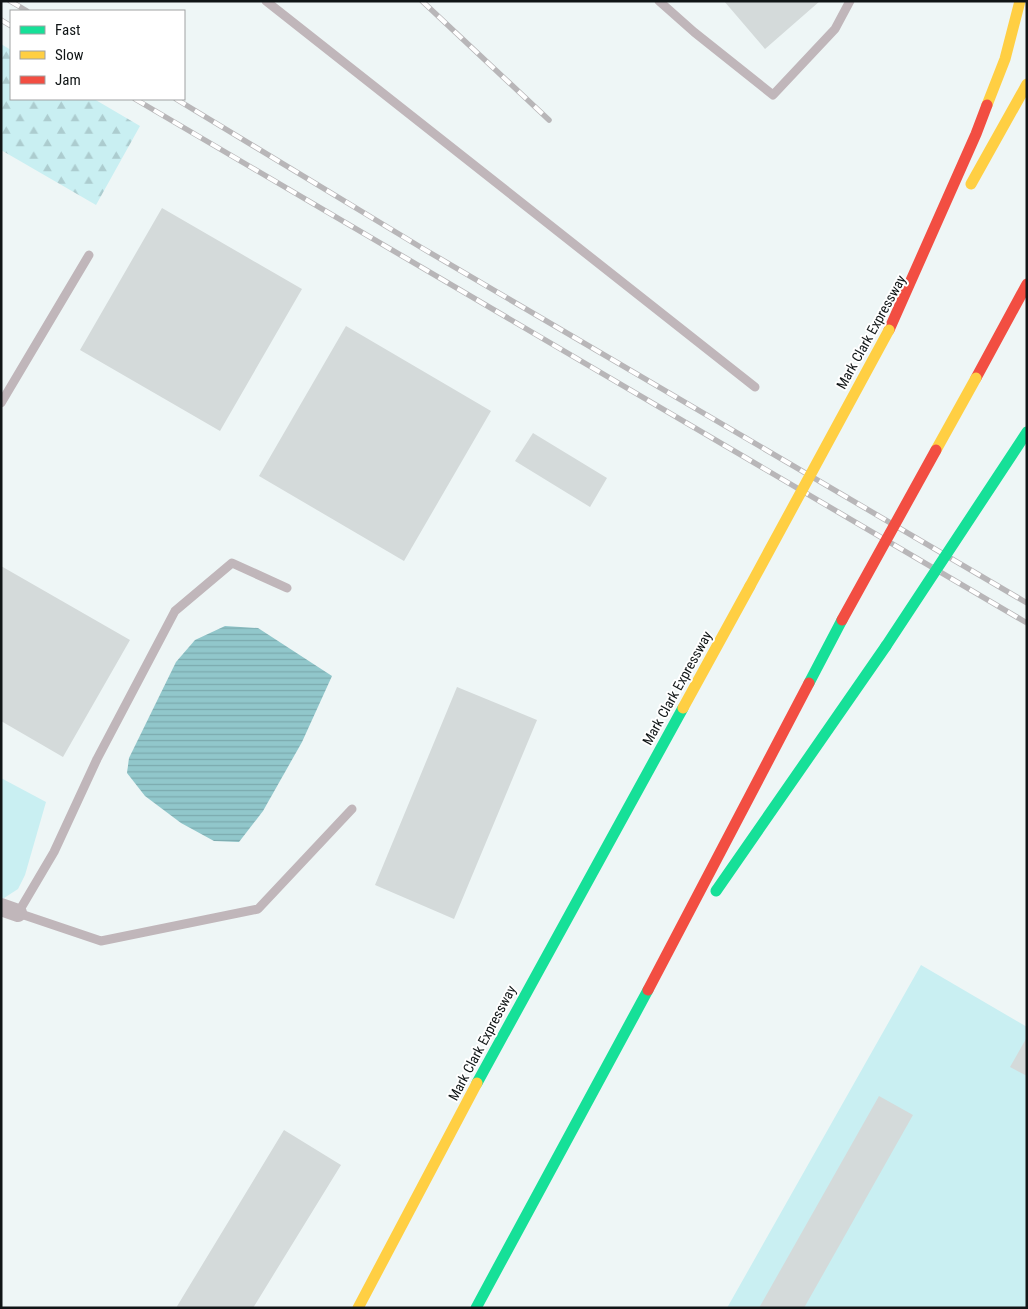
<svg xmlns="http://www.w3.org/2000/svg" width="1028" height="1309" font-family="'Roboto Condensed',sans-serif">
  <defs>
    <pattern id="forest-firs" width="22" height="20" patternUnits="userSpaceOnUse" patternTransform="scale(1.25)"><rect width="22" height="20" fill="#c9eff2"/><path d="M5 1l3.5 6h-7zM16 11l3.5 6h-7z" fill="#accccf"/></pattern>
    <pattern id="water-rules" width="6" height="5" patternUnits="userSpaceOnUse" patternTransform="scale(1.25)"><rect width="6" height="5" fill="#91c7cb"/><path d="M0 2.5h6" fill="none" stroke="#7caaae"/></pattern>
  </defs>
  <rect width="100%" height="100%" fill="#eef6f6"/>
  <path fill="#c9eff2" d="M1 778 46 802 25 875 18 889 1 900Z
    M921 965 1027 1027V1308H727Z"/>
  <path fill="url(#forest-firs)" d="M1 44 11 50V99H94L140 126 96 205 1 150Z"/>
  <path fill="url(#water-rules)" d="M225 626 258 628 332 676 302 742 263 811 239 842 214 841 181 823 145 796 127 773 129 758 176 662 195 640Z"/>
  <path fill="#d4dada" d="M724 1H820L765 49Z
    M162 208 302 289 220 431 80 350Z
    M346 326 491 411 404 561 259 476Z
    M533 433 607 478 590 507 515 461Z
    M1 566 130 640 63 757 1 721Z
    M457 687 537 720 454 919 375 885Z
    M1027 1037V1076L1010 1067Z
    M879 1096 913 1115 804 1308H759Z
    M284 1130 341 1165 253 1308H176Z"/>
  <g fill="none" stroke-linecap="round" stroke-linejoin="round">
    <path stroke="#c0b6ba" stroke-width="9" d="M266 1 755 387
      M659 1 694 32 773 95 835 29 850 1
      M1 403 89 255
      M287 588 232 563 175 611 97 759 54 852 18 913 101 941 258 909 352 809"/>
    <path stroke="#c0b6ba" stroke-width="18" d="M1 907 18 913"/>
    <path stroke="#16e098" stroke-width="11" d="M809 683 842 620
      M716 891 886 646
      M477 1083 683 708
      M476 1308 648 990"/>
    <path stroke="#ffcf43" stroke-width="11" d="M987 105 1005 59 1020 1
      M971 184 1027 84
      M683 708 750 586
      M358 1308 477 1083"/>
    <path stroke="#f24e42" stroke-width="11" d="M889 330 976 134 987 105
      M976 378 1027 284
      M648 990 809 683"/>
    <defs>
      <path id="rail" d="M10 1 27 11
        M422 1 549 120
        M1 20 11 26
        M135 99 1027 623
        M176 99 422 248 1027 603"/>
    </defs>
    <use href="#rail" stroke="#b8b6b8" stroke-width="5.5"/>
    <use href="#rail" stroke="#fff" stroke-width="4" stroke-dasharray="11" stroke-linecap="butt"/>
    <path stroke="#16e098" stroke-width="11" d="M886 646 1027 432"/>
    <path stroke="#ffcf43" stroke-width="11" d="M936 450 976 378
      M750 586 889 330"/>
    <path stroke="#f24e42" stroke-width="11" d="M842 620 936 450"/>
  </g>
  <g text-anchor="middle" stroke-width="4" stroke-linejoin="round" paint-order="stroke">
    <g font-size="14" fill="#101516" stroke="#fff">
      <text transform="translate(871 332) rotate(-61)" y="5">Mark Clark Expressway</text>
      <text transform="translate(677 688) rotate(-61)" y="5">Mark Clark Expressway</text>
      <text transform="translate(482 1043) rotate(-62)" y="5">Mark Clark Expressway</text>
    </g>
  </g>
  <rect width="1028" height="1309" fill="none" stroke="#101516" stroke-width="5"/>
  <rect x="10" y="10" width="175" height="90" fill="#ffffff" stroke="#9fa1a2"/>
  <rect x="20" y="26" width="25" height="8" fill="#16e098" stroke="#9fa1a2"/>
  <text x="55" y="35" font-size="15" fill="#101516">Fast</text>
  <rect x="20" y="51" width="25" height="8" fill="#ffcf43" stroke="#9fa1a2"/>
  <text x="55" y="60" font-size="15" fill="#101516">Slow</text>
  <rect x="20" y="76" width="25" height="8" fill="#f24e42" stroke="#9fa1a2"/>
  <text x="55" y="85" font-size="15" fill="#101516">Jam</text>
</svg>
